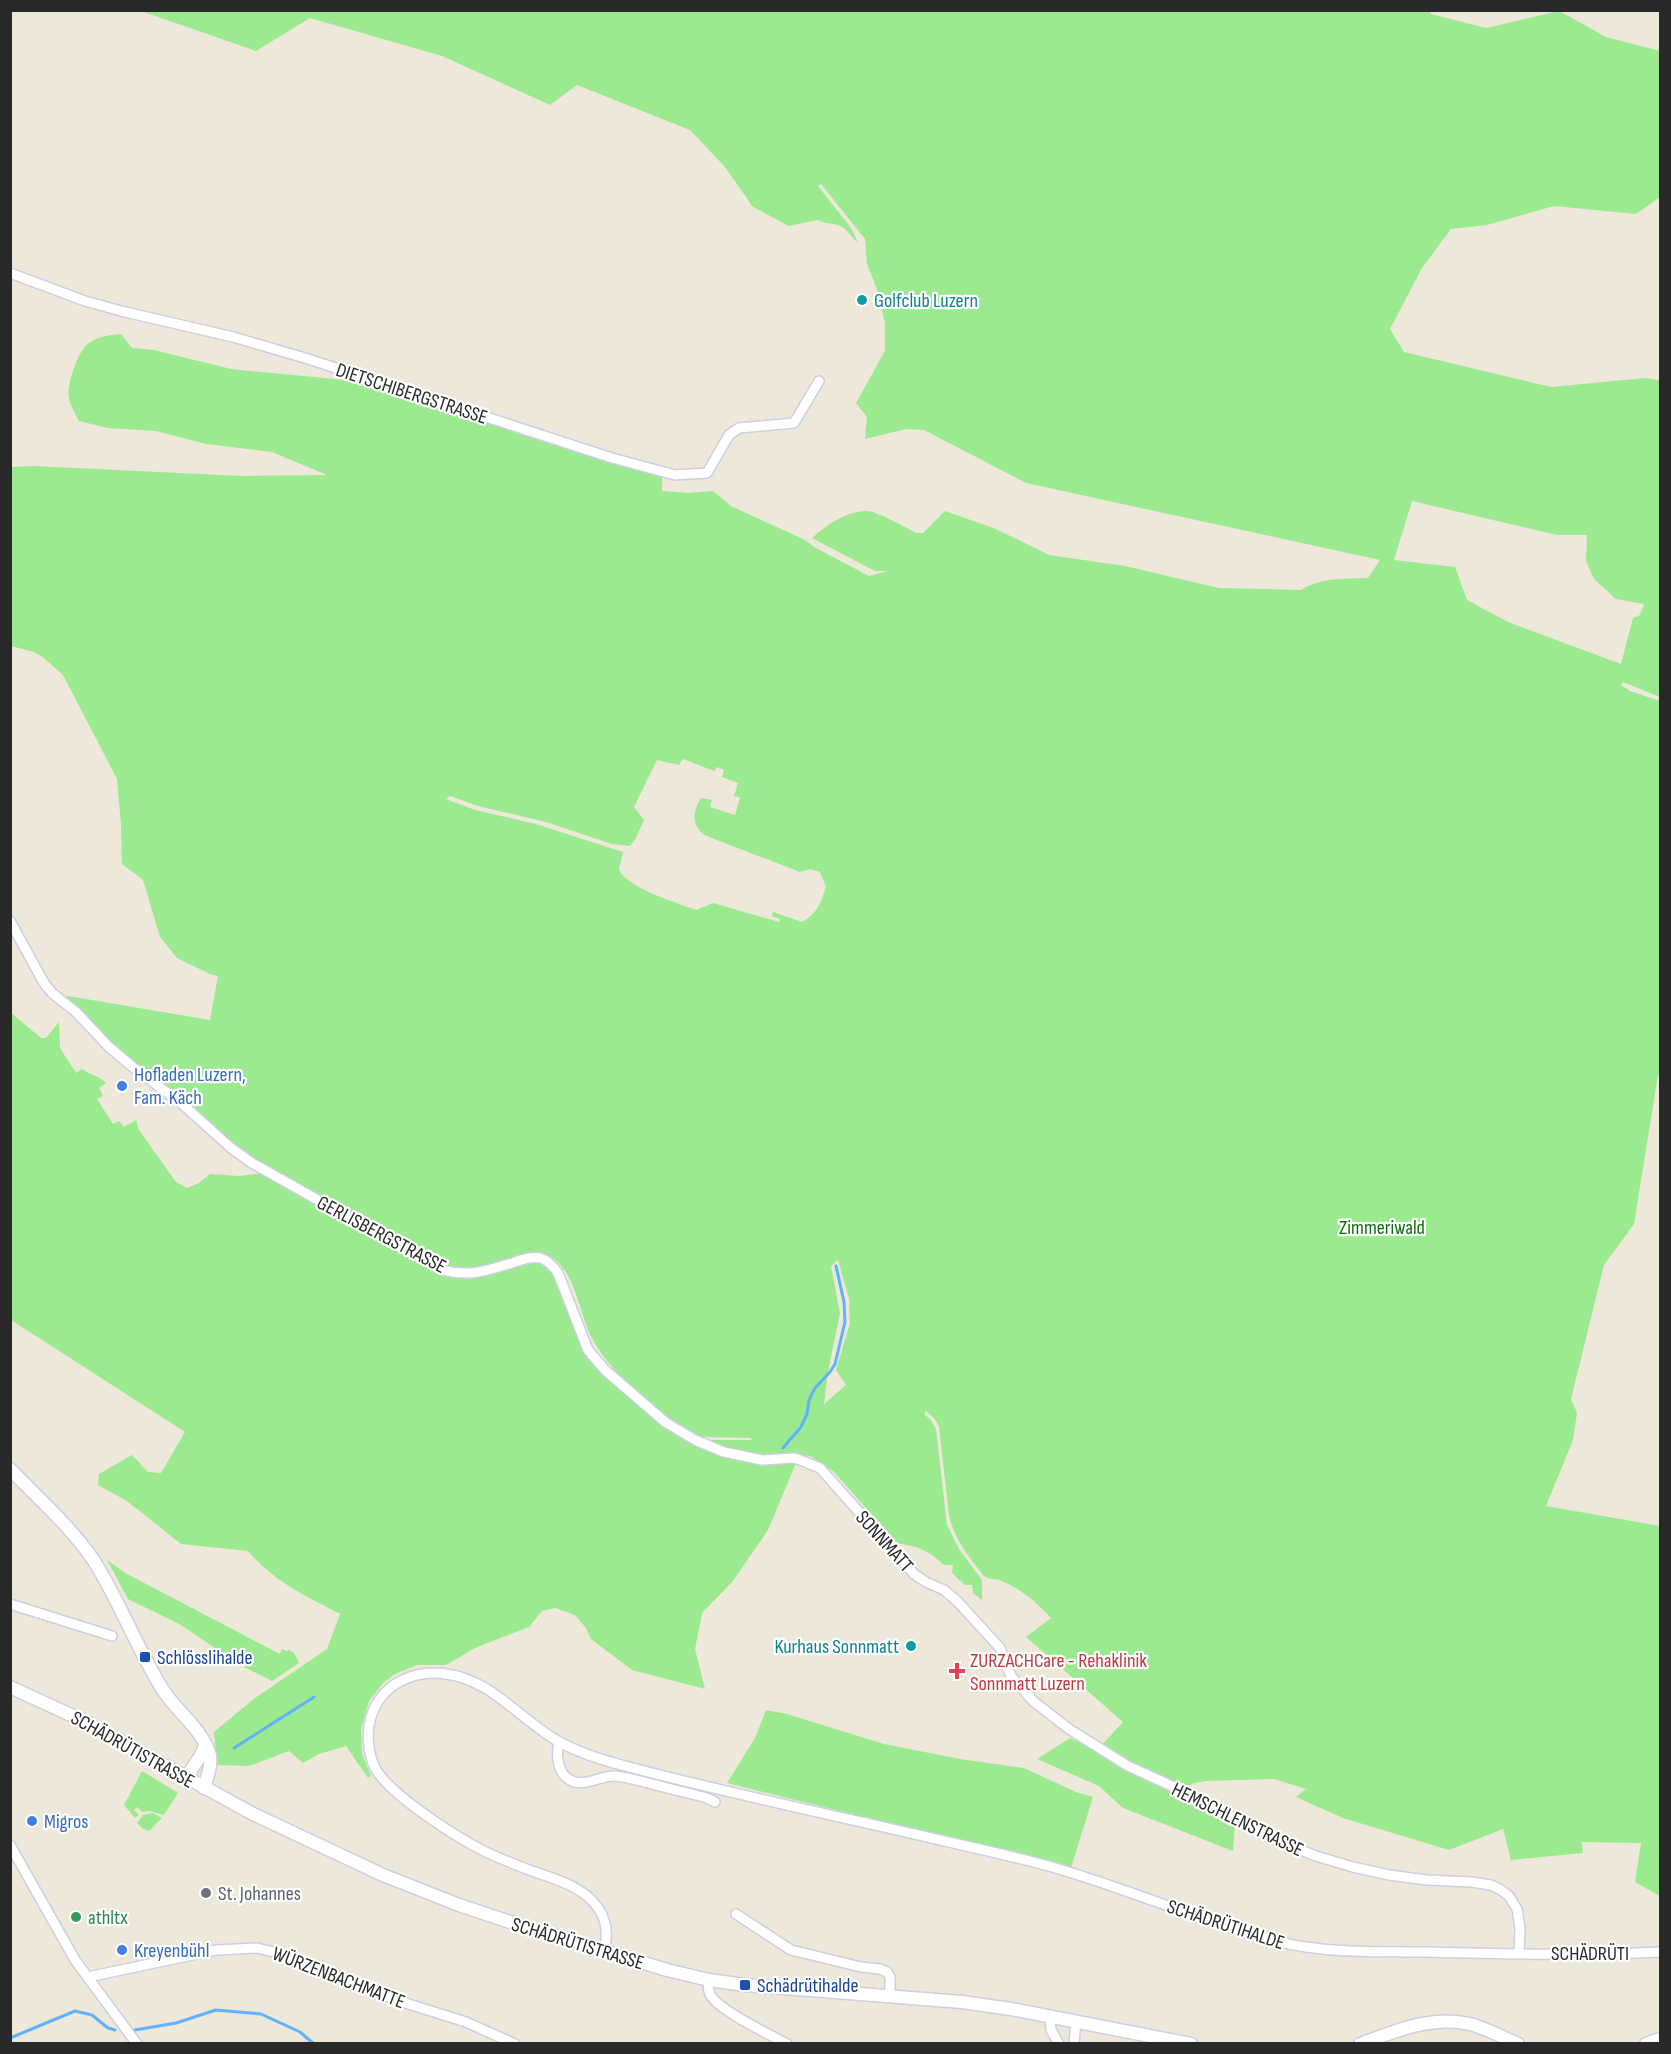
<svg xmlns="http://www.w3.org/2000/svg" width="1671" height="2054" font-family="'Sofia Sans Condensed',sans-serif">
  <rect width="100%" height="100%" fill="#ede8d9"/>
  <path fill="#9bea8f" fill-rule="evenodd" d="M1430 10 1431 14 1486 28 1559 11 1606 37 1660 51V197L1636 214 1554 206 1487 225 1451 229 1422 268 1390 329 1404 352 1551 387 1645 378 1660 380V697L1623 682 1621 685 1630 691 1660 701V1073L1658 1075 1634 1224 1604 1265 1571 1399 1577 1413 1573 1440 1546 1506 1660 1526V1896L1635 1882 1641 1843 1582 1842 1583 1853 1511 1860 1503 1829 1449 1850 1343 1818 1296 1797 1306 1789 1274 1779 1206 1781 1195 1783 1183 1788 1156 1777 1101 1746 1123 1722 1026 1637 1051 1618C1036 1602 1022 1590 1002 1581 995 1578 990 1580 984 1576 969 1557 954 1539 949 1515L939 1427 935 1419 926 1411 924 1414 931 1420 936 1429 947 1525 959 1549 982 1580V1600L973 1593 972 1585H965L952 1573 953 1565H944L931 1554 916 1547 897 1543 833 1471 810 1456 783 1455 755 1457 723 1449 706 1440H751L752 1438 704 1437 697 1435C660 1415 614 1378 593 1340 580 1317 576 1274 554 1259 532 1243 495 1270 470 1270 457 1271 447 1268 435 1262L258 1163 228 1142 126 1058 64 999 68 996 210 1020 218 976 210 974 177 958 160 937 143 880 122 864 121 824 117 779 63 675 44 658 34 652 11 646 10 467 34 466 242 476 327 475 272 452 206 444 156 431 108 428 79 421C75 414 71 406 69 399 66 386 78 350 89 343 99 336 110 335 121 334L132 348 154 350 231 369 355 381 662 477V491L687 493 713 491 731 506 805 540 816 548 869 576 887 571H875L812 538C826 525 848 510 868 511 878 512 906 528 917 533H923L945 511 996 529 1049 555 1125 566 1219 588 1301 590C1322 577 1344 579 1368 578L1380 560 1026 483 924 430 906 429 865 439 867 417 856 403 885 351V323L877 289 867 264 865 239 821 184 818 186 851 228 858 243C852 238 848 229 838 225 831 223 825 224 818 220L789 226 753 207 725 167 690 130 577 85 550 105 442 56 310 18 256 51 141 11ZM1412 501 1557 535H1587L1586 561 1594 579 1616 599 1644 604 1640 615 1633 618 1621 664 1508 622 1467 600 1455 567 1394 560ZM683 759 714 771 717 767 724 770 722 777 738 783 734 796 740 798 735 815 710 807 712 800 702 798 700 799C693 814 691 823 704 835L800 872 810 869 820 872 826 886C822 901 817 914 802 922L773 912 772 916 780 919 779 922 713 903 696 910C678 903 624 887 619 869L623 852 536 824 475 810 446 799 450 796 478 806 546 822 612 844 630 846 635 840 644 820 634 807 657 760 679 765ZM838 1260 849 1299 850 1323 836 1370 846 1385 824 1404 828 1372 840 1313 831 1266Z
    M10 1012 41 1038H46L59 1022 60 1048 76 1073 82 1069C90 1075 100 1076 106 1083L99 1088 103 1096 97 1099 113 1124 119 1121 124 1127 136 1120 139 1130 176 1182 187 1188 199 1183 210 1174 239 1176 264 1173 429 1269C474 1290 495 1268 540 1262L556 1275 602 1370 659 1423 700 1447 721 1455 760 1464 787 1460 796 1463 768 1530 733 1581 702 1613 695 1649 705 1689 632 1670 591 1639 586 1628 575 1615 555 1608 542 1611 529 1627 477 1647 446 1665H417L395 1674 383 1683 369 1701 361 1729 362 1754 371 1776 368 1778 346 1746 319 1754 303 1763 289 1751 249 1766 217 1765 214 1732 255 1698 327 1649 340 1614C307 1597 272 1580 248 1551L181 1544 127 1501 98 1485 99 1474 132 1455 148 1472 161 1473 185 1432 11 1320Z
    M107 1560 127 1574 280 1654 282 1649 287 1651 289 1650 294 1653 299 1663 272 1681 240 1665 181 1625 128 1599Z
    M766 1710 787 1714 884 1744 960 1759 1024 1768 1076 1792 1093 1797 1071 1868 727 1783 755 1738Z
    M1070 1738 1085 1745 1146 1781 1190 1800 1189 1802 1195 1804 1196 1803 1231 1822 1235 1825 1233 1851 1123 1808 1099 1786 1037 1759Z
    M142 1771 178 1793 164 1815 150 1811 142 1812 137 1807 134 1810 139 1815 135 1818 124 1805Z
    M153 1813 162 1818 149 1831 143 1829 137 1823 143 1815Z"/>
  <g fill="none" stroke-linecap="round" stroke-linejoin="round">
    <path stroke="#60b2fb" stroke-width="3" d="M783 1448 801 1427 807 1414 809 1400 815 1388 830 1372 835 1364 845 1322 844 1302 836 1266
      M234 1748 314 1697
      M135 2030 176 2023 216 2010 261 2014 300 2032 314 2044
      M10 2038 75 2011 92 2015 108 2028 115 2030"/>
    <defs>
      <path id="minor" d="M10 273 85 301 121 311 233 337 305 358 612 458 675 475 707 473 729 435 739 428 794 423 819 381
        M10 921 44 983 52 993 76 1012 109 1047 134 1068 181 1103 231 1148 252 1163 442 1270C470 1277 485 1271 512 1263 521 1260 530 1256 540 1258 548 1260 553 1266 558 1273L588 1350 605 1370 665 1422 695 1440 724 1452 762 1460 795 1458 820 1468 914 1574 926 1582 944 1590 957 1601 1000 1648 1011 1676 1033 1701 1069 1729 1128 1766 1196 1797 1268 1837 1316 1856 1353 1867 1389 1875 1427 1880 1471 1882 1491 1885 1501 1890 1509 1896 1517 1909 1520 1928 1519 1953
        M10 1604 112 1636
        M559 1742C556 1754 557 1773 570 1780 584 1788 601 1775 615 1776 628 1777 640 1781 652 1784 670 1789 689 1793 707 1798L715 1802
        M10 1845 75 1960 137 2044
        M736 1914 791 1950 861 1967 880 1969 887 1972 890 1977V1996
        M604 1950C610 1929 604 1910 587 1896 571 1883 552 1878 532 1871 516 1865 500 1859 484 1851 456 1837 390 1795 375 1768 368 1753 366 1733 371 1717 381 1684 414 1669 446 1674 490 1679 520 1719 556 1740 578 1753 605 1761 629 1767 735 1795 843 1817 949 1842 986 1851 1023 1858 1059 1869 1106 1883 1152 1900 1198 1917 1234 1929 1268 1942 1306 1947 1345 1953 1387 1951 1427 1952 1505 1954 1583 1956 1660 1952
        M88 1977 216 1950 257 1948 286 1955 402 2002 466 2022 515 2044
        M709 1980C708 1985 708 1990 710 1994 717 2010 771 2035 787 2044
        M1050 2017 1051 2030 1059 2044
        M1074 2044 1076 2021"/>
      <path id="secondary" d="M10 1469C38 1498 72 1528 94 1561 120 1602 137 1649 163 1690 177 1712 200 1727 209 1752 213 1764 207 1777 204 1788
        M10 1687 86 1722 253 1814 383 1875 459 1905 510 1922 667 1970 709 1980 745 1985 962 2002 1011 2009 1191 2044
        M186 1778 201 1755 205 1746
        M1360 2044C1396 2031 1431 2015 1470 2024 1486 2028 1502 2037 1518 2044
        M1646 2044 1660 2039"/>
    </defs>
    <use href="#minor" stroke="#cecee4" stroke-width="12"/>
    <use href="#secondary" stroke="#cecee4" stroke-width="15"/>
    <use href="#minor" stroke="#fff" stroke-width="9"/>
    <use href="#secondary" stroke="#fff" stroke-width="12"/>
  </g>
  <g fill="#0f9aa8" stroke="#fff" stroke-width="2">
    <circle cx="862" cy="300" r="6"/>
    <circle cx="911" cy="1646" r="6"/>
  </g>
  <g fill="#3f7fe0" stroke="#fff" stroke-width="2">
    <circle cx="122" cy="1086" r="6"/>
    <circle cx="32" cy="1821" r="6"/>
    <circle cx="122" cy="1950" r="6"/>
  </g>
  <g fill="#1a4fb4" stroke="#fff" stroke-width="2">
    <rect x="139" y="1651" width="12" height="12" rx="3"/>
    <rect x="739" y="1979" width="12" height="12" rx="3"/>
  </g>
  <path fill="#e0444e" stroke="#fff" stroke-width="2" d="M954 1662h6v6h6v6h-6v6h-6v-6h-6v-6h6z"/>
  <circle fill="#6b7280" stroke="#fff" stroke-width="2" cx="206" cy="1893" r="6"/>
  <circle fill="#2e9e5b" stroke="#fff" stroke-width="2" cx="76" cy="1917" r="6"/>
  <g text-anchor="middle" stroke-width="4.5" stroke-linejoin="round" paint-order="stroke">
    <g font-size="20" fill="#0d838f" stroke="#fff" text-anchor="start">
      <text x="874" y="307">Golfclub Luzern</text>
      <text x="899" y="1653" text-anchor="end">Kurhaus Sonnmatt</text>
    </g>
    <g font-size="20" fill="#292929" stroke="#fff">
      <text transform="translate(412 393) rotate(18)" y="7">DIETSCHIBERGSTRASSE</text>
      <text transform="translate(382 1234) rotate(28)" y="7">GERLISBERGSTRASSE</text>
      <text transform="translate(885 1541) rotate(48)" y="7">SONNMATT</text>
      <text transform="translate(133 1749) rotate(29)" y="7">SCHÄDRÜTISTRASSE</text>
      <text transform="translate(1238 1819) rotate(26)" y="7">HEMSCHLENSTRASSE</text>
      <text transform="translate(1226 1924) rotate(18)" y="7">SCHÄDRÜTIHALDE</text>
      <text transform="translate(578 1943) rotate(17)" y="7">SCHÄDRÜTISTRASSE</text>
      <text x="1590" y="1960">SCHÄDRÜTI</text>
      <text transform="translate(339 1977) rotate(21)" y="7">WÜRZENBACHMATTE</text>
    </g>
    <g font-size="20" fill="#366cbe" stroke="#fff" text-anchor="start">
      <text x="134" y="1081">Hofladen Luzern,<tspan x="134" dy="23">Fam. Käch</tspan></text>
      <text x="44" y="1828">Migros</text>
      <text x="134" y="1957">Kreyenbühl</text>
    </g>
    <g font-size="20" fill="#126c12" stroke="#fff">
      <text x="1382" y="1234">Zimmeriwald</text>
    </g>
    <g font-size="20" fill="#164399" stroke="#fff" text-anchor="start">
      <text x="157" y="1664">Schlösslihalde</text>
      <text x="757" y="1992">Schädrütihalde</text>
    </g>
    <g font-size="20" fill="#be3a42" stroke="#fff" text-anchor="start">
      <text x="970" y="1667">ZURZACHCare - Rehaklinik<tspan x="970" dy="23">Sonnmatt Luzern</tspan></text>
    </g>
    <g font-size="20" fill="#5b616d" stroke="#fff" text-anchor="start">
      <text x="218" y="1900">St. Johannes</text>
    </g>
    <g font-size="20" fill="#27864d" stroke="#fff" text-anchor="start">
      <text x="88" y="1924">athltx</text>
    </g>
  </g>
  <rect width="1671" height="2054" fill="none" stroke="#292929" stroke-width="24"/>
</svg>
